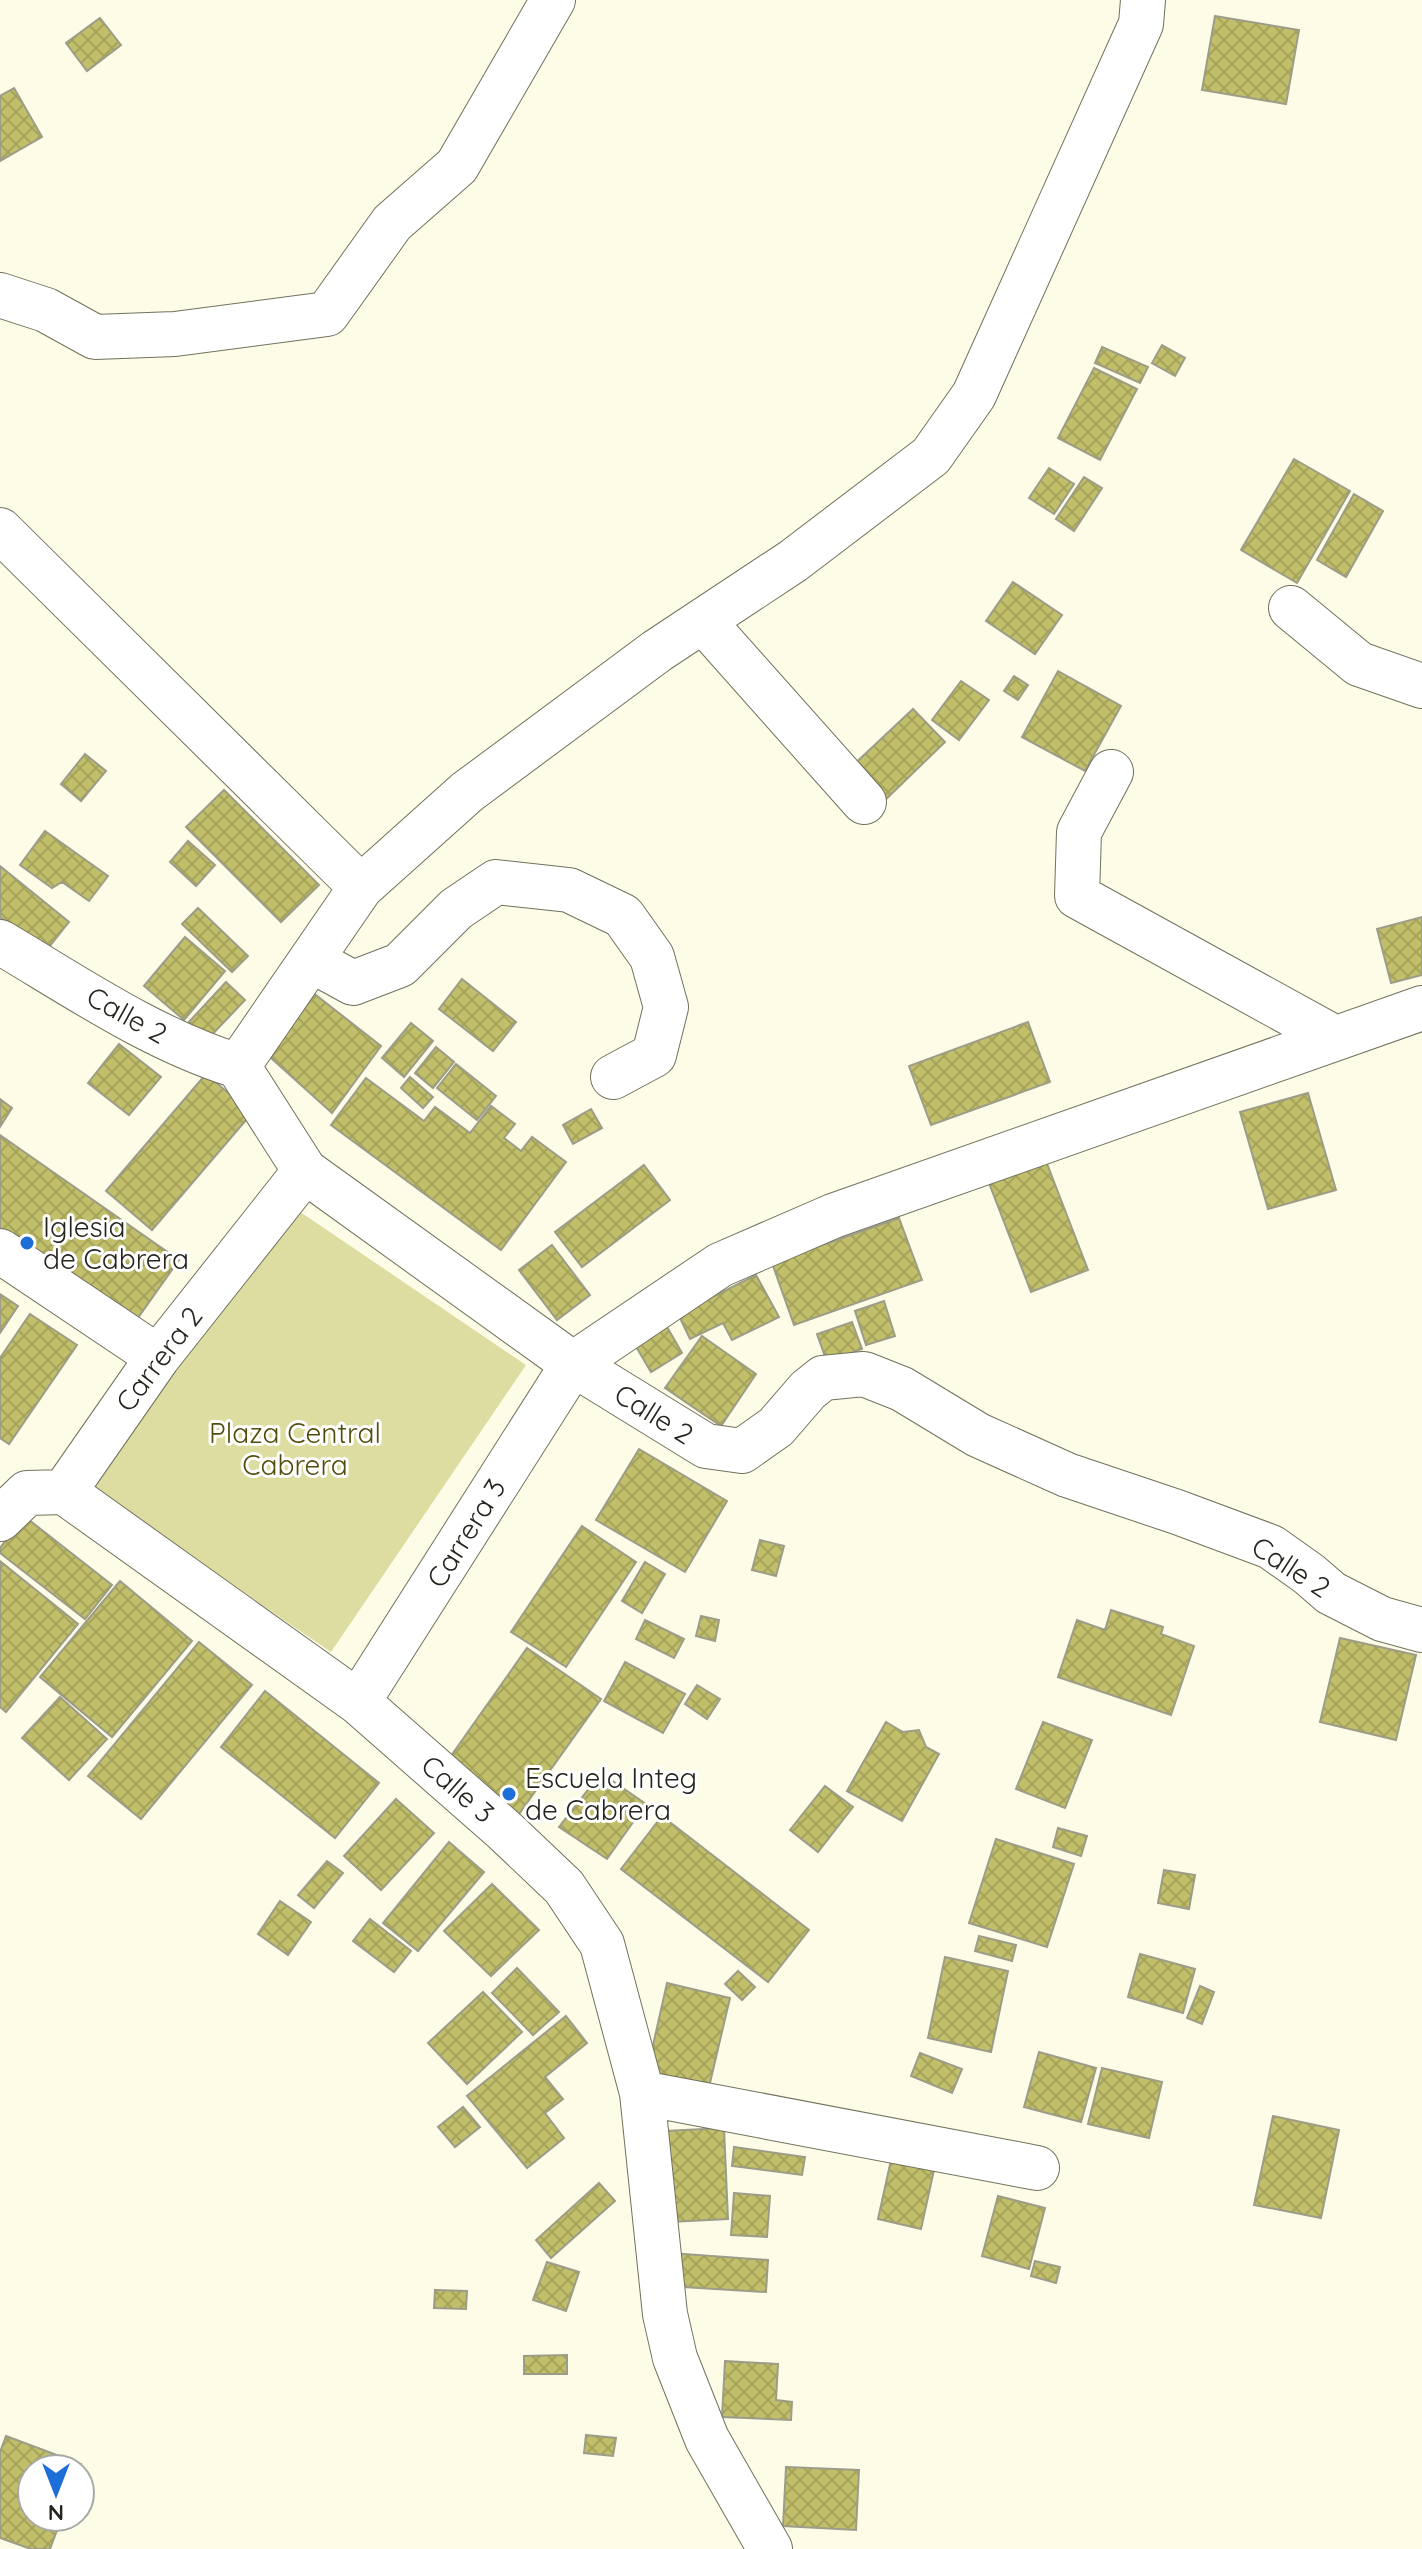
<svg xmlns="http://www.w3.org/2000/svg" width="1422" height="2549" font-family="Quicksand,sans-serif">
  <defs>
    <pattern id="building-cross-hatch" width="8" height="8" patternUnits="userSpaceOnUse" patternTransform="scale(2)"><rect width="8" height="8" fill="#c1bf69"/><path d="M0 0l8 8M0 8l8-8" fill="none" stroke="#a6a45b"/></pattern>
  </defs>
  <rect width="100%" height="100%" fill="#fdfde7"/>
  <path fill="#dddca1" d="M290 1205 526 1365 331 1652 89 1488Z"/>
  <path fill="url(#building-cross-hatch)" stroke="#9c9c88" stroke-width="2" d="M1215 16 1299 30 1286 104 1202 90Z
    M100 18 121 45 87 71 66 43Z
    M14 88 42 137 0 161V96Z
    M1162 345 1185 358 1175 376 1152 363Z
    M1102 347 1148 367 1140 383 1095 363Z
    M1094 368 1137 389 1100 460 1058 438Z
    M1294 459 1350 491 1297 583 1241 550Z
    M1049 468 1074 484 1054 514 1029 498Z
    M1084 477 1102 488 1074 531 1056 519Z
    M1354 494 1383 511 1346 577 1317 560Z
    M1013 582 1062 615 1035 654 986 621Z
    M1058 671 1121 706 1085 771 1022 737Z
    M1014 676 1028 685 1018 700 1004 691Z
    M961 681 989 700 959 740 932 720Z
    M913 709 945 742 881 804 848 770Z
    M85 754 106 771 81 801 61 784Z
    M224 790 319 885 281 922 186 827Z
    M45 831 108 876 89 901 62 882 52 888 20 865Z
    M188 841 215 865 196 886 170 862Z
    M0 866 69 922 45 952 0 917Z
    M198 908 248 956 232 972 182 924Z
    M1422 917V975L1391 983 1377 929Z
    M185 937 225 971 184 1020 144 986Z
    M462 979 516 1022 493 1051 439 1009Z
    M226 982 245 1000 206 1041 187 1024Z
    M307 988 381 1046 332 1113 271 1058Z
    M1028 1022 1050 1082 931 1125 909 1066Z
    M411 1023 433 1041 404 1077 382 1058Z
    M119 1044 161 1077 129 1115 88 1083Z
    M436 1047 454 1062 433 1088 415 1073Z
    M456 1064 496 1096 477 1120 437 1088Z
    M206 1074 252 1113 152 1230 106 1191Z
    M410 1077 433 1097 423 1108 401 1088Z
    M366 1078 424 1121 435 1107 470 1133 491 1106 515 1124 504 1138 521 1151 532 1137 566 1162 501 1250 331 1125Z
    M1308 1093 1336 1190 1268 1209 1240 1112Z
    M0 1099 12 1108 0 1127Z
    M591 1109 602 1128 573 1144 563 1125Z
    M0 1135 179 1260 130 1329 0 1239Z
    M1046 1161 1088 1270 1031 1292 989 1183Z
    M644 1165 670 1200 582 1267 555 1232Z
    M899 1218 922 1280 794 1325 772 1263Z
    M552 1245 590 1295 557 1320 519 1270Z
    M756 1275 779 1317 732 1340 723 1323 690 1339 678 1314Z
    M0 1294 18 1306 0 1333Z
    M884 1301 895 1336 866 1345 855 1311Z
    M30 1314 77 1345 9 1444 0 1438V1358Z
    M663 1320 682 1353 651 1372 631 1338Z
    M852 1322 862 1349 827 1362 817 1334Z
    M702 1336 756 1374 721 1426 665 1388Z
    M639 1449 727 1501 685 1572 596 1520Z
    M24 1516 112 1585 85 1619 0 1553V1548Z
    M582 1526 636 1562 566 1667 511 1632Z
    M760 1540 784 1546 776 1576 752 1570Z
    M0 1561 78 1624 6 1712 0 1707Z
    M645 1562 665 1574 642 1613 622 1601Z
    M120 1581 192 1641 112 1737 40 1677Z
    M1111 1610 1163 1627 1161 1634 1194 1646 1171 1715 1058 1677 1077 1620 1105 1630Z
    M701 1616 719 1620 715 1641 696 1636Z
    M645 1620 684 1639 674 1658 636 1639Z
    M1340 1638 1416 1655 1396 1740 1320 1722Z
    M199 1642 252 1685 141 1819 88 1776Z
    M527 1648 601 1699 519 1814 446 1763Z
    M625 1662 685 1694 663 1733 604 1701Z
    M697 1685 720 1699 707 1719 685 1704Z
    M265 1691 379 1783 335 1838 221 1747Z
    M60 1697 107 1739 69 1780 22 1738Z
    M886 1722 903 1732 919 1730 926 1747 939 1754 902 1821 847 1791Z
    M1043 1722 1092 1740 1065 1808 1016 1789Z
    M601 1773 646 1804 607 1859 559 1827Z
    M825 1786 853 1807 818 1852 790 1830Z
    M396 1799 434 1833 381 1890 344 1856Z
    M662 1816 809 1930 768 1982 621 1869Z
    M1058 1828 1087 1836 1081 1856 1053 1847Z
    M996 1839 1074 1864 1047 1947 969 1923Z
    M449 1842 484 1872 418 1951 383 1923Z
    M327 1861 343 1873 314 1908 298 1895Z
    M1164 1870 1195 1875 1189 1909 1158 1903Z
    M492 1884 539 1930 491 1976 444 1931Z
    M280 1901 311 1922 288 1955 258 1934Z
    M370 1919 411 1951 394 1972 353 1941Z
    M979 1936 1016 1945 1012 1961 975 1951Z
    M1140 1954 1195 1969 1183 2013 1128 1997Z
    M945 1957 1008 1971 991 2052 928 2038Z
    M517 1968 559 2012 533 2035 492 1993Z
    M738 1971 755 1987 742 2000 725 1984Z
    M667 1983 730 1998 709 2087 647 2072Z
    M1200 1986 1214 1992 1202 2024 1187 2018Z
    M483 1992 522 2032 467 2084 428 2043Z
    M566 2016 587 2043 545 2077 563 2099 545 2113 564 2138 527 2168 467 2096Z
    M1039 2052 1096 2068 1081 2122 1024 2107Z
    M920 2053 962 2069 952 2093 911 2076Z
    M1102 2068 1162 2082 1149 2138 1088 2124Z
    M463 2107 480 2127 455 2147 438 2127Z
    M1273 2116 1339 2130 1321 2218 1254 2205Z
    M724 2128 728 2219 670 2222 665 2131Z
    M734 2147 805 2157 802 2175 732 2166Z
    M891 2160 934 2170 921 2229 878 2219Z
    M599 2183 615 2201 551 2258 536 2240Z
    M734 2193 770 2196 767 2237 731 2235Z
    M998 2196 1045 2208 1029 2269 982 2256Z
    M670 2253 768 2260 766 2292 667 2286Z
    M1035 2261 1060 2267 1056 2283 1031 2276Z
    M547 2262 579 2272 566 2311 533 2300Z
    M435 2290 467 2291 466 2309 434 2308Z
    M567 2355V2374H524V2356Z
    M725 2361 778 2364 776 2400 792 2402 791 2420 722 2417Z
    M586 2435 616 2438 613 2456 584 2453Z
    M6 2436 81 2464 79 2469H32V2517H62L50 2549H31L0 2538V2452Z
    M786 2467 859 2470 856 2530 783 2526Z"/>
  <g fill="none" stroke-linecap="round" stroke-linejoin="round">
    <defs>
      <path id="minor" d="M0 295 46 310 95 337 175 334 327 314 392 223 457 166 553 0
        M0 530 361 887
        M1291 608 1359 664 1422 686
        M703 621 864 802
        M1111 772 1079 832 1077 896 1335 1038
        M0 942C76 987 153 1040 238 1066L305 1171 573 1364 706 1446 742 1451 776 1427 808 1390 823 1378 864 1374 902 1389 978 1435 1067 1475 1177 1512 1271 1547 1309 1574 1331 1593 1382 1619 1422 1630
        M311 960 353 983 400 965 456 909 496 882 569 890 623 916 652 957 666 1007 654 1055 613 1077
        M238 1066 361 887 467 792 657 651 793 561 931 456 974 395 1141 24 1143 0
        M0 1251 158 1357
        M64 1492 358 1702 505 1831 564 1887 602 1944 642 2093 665 2314 675 2358 707 2439 770 2549
        M64 1492 158 1357 305 1171
        M0 1519 27 1493 64 1492
        M358 1702 573 1364 720 1265 833 1216 1422 1008
        M642 2093 1037 2168"/>
    </defs>
    <use href="#minor" stroke="#71715e" stroke-width="46"/>
    <use href="#minor" stroke="#fff" stroke-width="44"/>
  </g>
  <g fill="#1e6ed8" stroke="#fff" stroke-width="3">
    <circle cx="27" cy="1243" r="8"/>
    <circle cx="509" cy="1794" r="8"/>
  </g>
  <g text-anchor="middle" stroke-width="6" stroke-linejoin="round" paint-order="stroke">
    <g font-size="28" fill="#25251d" stroke="#fff">
      <text transform="translate(127 1015) rotate(29)" y="10">Calle 2</text>
      <text transform="translate(159 1359) rotate(-53)" y="10">Carrera 2</text>
      <text transform="translate(654 1414) rotate(32)" y="10">Calle 2</text>
      <text transform="translate(466 1533) rotate(-58)" y="10">Carrera 3</text>
      <text transform="translate(1291 1567) rotate(33)" y="10">Calle 2</text>
      <text transform="translate(458 1789) rotate(41)" y="10">Calle 3</text>
    </g>
    <g font-size="28" fill="#25251d" stroke="#fff" text-anchor="start">
      <text x="43" y="1237">Iglesia<tspan x="43" dy="32">de Cabrera</tspan></text>
      <text x="525" y="1788">Escuela Integ<tspan x="525" dy="32">de Cabrera</tspan></text>
    </g>
    <g font-size="28" fill="#504d0a" stroke="#fff">
      <text x="295" y="1443">Plaza Central<tspan x="295" dy="32">Cabrera</tspan></text>
    </g>
  </g>
  <g transform="translate(56 2493) rotate(180)"><circle r="38" fill="#ffffff" stroke="#a8a8a5" stroke-width="2"/>
  <path d="M0-6L14 30L0 20L-14 30Z" fill="#1e6ed8"/>
  <text y="-12" font-size="22" font-weight="bold" text-anchor="middle" fill="#25251d">N</text>
  </g>
</svg>
